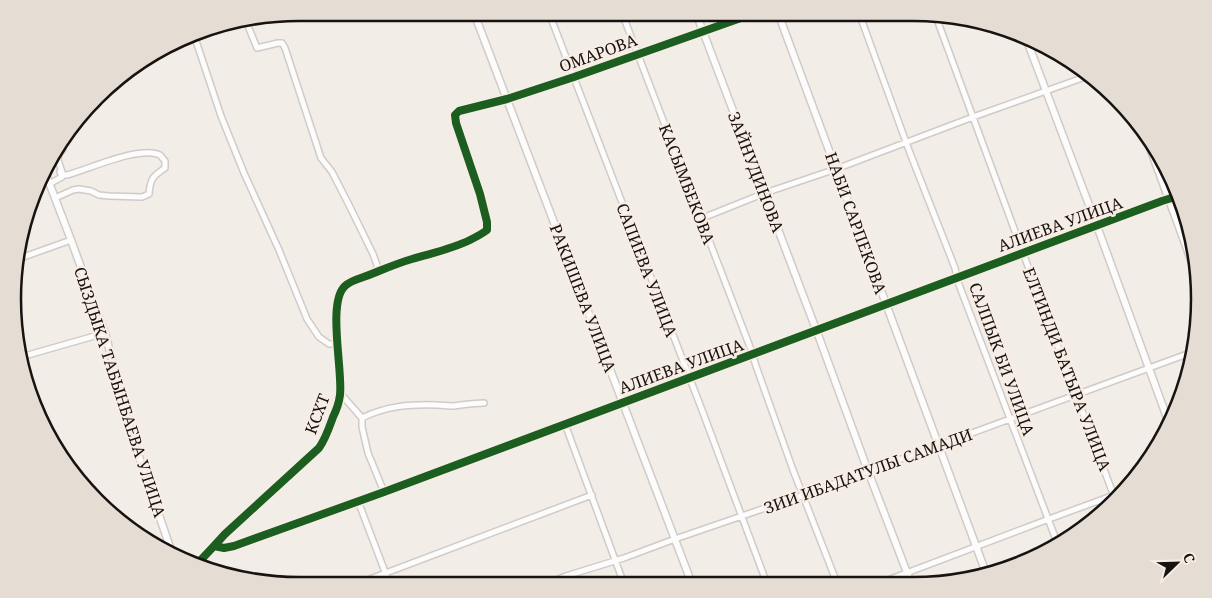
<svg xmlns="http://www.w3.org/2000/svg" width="1212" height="598" font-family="'Noto Serif',serif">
  <rect width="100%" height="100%" fill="#f3ede8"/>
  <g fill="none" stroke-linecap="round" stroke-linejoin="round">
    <defs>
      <path id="minor" d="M549 13 702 410 767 584
        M622 13 750 347 756 366 793 470 837 583
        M859 13 910 153 955 268 958 282 1058 545
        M935 14 1023 253 1115 499
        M246 21 257 48 278 43H282L285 48 321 158 332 172 349 205 373 254 379 271
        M194 35 221 116 244 173 279 250 307 319 319 337 329 344H337
        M94 107 97 105
        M1148 144 1192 264
        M58 159 59 154 63 149 62 143
        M49 184 62 177 60 172
        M55 198 73 190 79 189 91 191 99 195 109 196 142 197 149 194C150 179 153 176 165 168V161C164 160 161 156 160 155 140 145 87 170 67 175H63L55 151
        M700 219 765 193 836 169 973 117 1085 77
        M1097 226 1162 201 1178 196
        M18 259 71 240
        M21 357 105 333
        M340 393 362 418V427L368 453 384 492
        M362 418C386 406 410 404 437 405 442 405 448 406 453 406 463 405 473 403 484 403
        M565 424 624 584
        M358 501 390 585
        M214 546 225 534 319 448C326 438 329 428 333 417 337 409 339 403 340 395 343 371 327 302 345 286 351 280 362 278 369 275 384 269 398 263 412 259 432 253 452 249 470 240 476 237 482 234 487 230V222L480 194 456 123 455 115 459 111 507 99 574 77 755 13
        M880 583 1041 522 1125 491
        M546 584 566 576 624 558 675 539 803 495 1190 353
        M354 585 592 495"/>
      <path id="tertiary" d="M474 13 692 584
        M696 13 820 340 868 471 911 583
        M778 13 986 573
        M1026 38 1097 226 1170 426
        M45 172 71 240 105 333 132 436 173 556
        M198 563 214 546 224 548 234 546 384 492 623 402 689 378 1097 226"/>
    </defs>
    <use href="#minor" stroke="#d0cbc7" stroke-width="8"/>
    <use href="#tertiary" stroke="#d0cbc7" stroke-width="9"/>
    <use href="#minor" stroke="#fdfcfc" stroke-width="5"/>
    <use href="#tertiary" stroke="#fdfcfc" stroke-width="6"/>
    <defs>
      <path id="cycleway" d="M214 546 225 534 319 448C326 438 329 428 333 417 337 409 339 403 340 395 343 371 327 302 345 286 351 280 362 278 369 275 384 269 398 263 412 259 432 253 452 249 470 240 476 237 482 234 487 230V222L480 194 456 123 455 115 459 111 507 99 574 77 755 13
        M198 563 214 546 224 548 234 546 384 492 1162 201 1178 196"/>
    </defs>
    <use href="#cycleway" stroke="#f7ede4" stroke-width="11"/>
    <use href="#cycleway" stroke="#1b5e20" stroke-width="8"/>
  </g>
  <g text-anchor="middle" stroke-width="5" stroke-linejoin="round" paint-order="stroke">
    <g font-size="16" fill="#171311" stroke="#f7ede4">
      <text transform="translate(598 53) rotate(-20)" y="6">ОМАРОВА</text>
      <text transform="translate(756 172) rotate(69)" y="6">ЗАЙНУДИНОВА</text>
      <text transform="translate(687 184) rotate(69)" y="6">КАСЫМБЕКОВА</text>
      <text transform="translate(856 223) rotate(70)" y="6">НАБИ САРПЕКОВА</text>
      <text transform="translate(1060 224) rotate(-20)" y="6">АЛИЕВА УЛИЦА</text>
      <text transform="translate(647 270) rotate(69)" y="6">САПИЕВА УЛИЦА</text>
      <text transform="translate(583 298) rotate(69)" y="6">РАКИШЕВА УЛИЦА</text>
      <text transform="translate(1002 359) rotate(70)" y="6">САЛПЫК БИ УЛИЦА</text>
      <text transform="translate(681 366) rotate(-20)" y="6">АЛИЕВА УЛИЦА</text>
      <text transform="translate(1067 369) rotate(69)" y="6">ЕЛТИНДИ БАТЫРА УЛИЦА</text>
      <text transform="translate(120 392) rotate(72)" y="6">СЫЗДЫКА ТАБЫНБАЕВА УЛИЦА</text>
      <text transform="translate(317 414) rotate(-69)" y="6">КСХТ</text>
      <text transform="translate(868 471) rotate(-20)" y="6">ЗИИ ИБАДАТУЛЫ САМАДИ</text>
    </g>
  </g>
  <path d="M0 0H1212V598H0ZM299 21H913A278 278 0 0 1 1191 299V299A278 278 0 0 1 913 577H299A278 278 0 0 1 21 299V299A278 278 0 0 1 299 21Z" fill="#e5dcd3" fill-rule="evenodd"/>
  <path fill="none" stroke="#171311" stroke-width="2.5" d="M299 21H913A278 278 0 0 1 1191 299V299A278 278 0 0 1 913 577H299A278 278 0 0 1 21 299V299A278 278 0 0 1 299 21Z"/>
  <g transform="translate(1177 563) rotate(67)" stroke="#f7ede4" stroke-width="4" paint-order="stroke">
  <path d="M0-4L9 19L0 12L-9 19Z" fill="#171311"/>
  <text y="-8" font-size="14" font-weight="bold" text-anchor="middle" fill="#171311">С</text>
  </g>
</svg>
